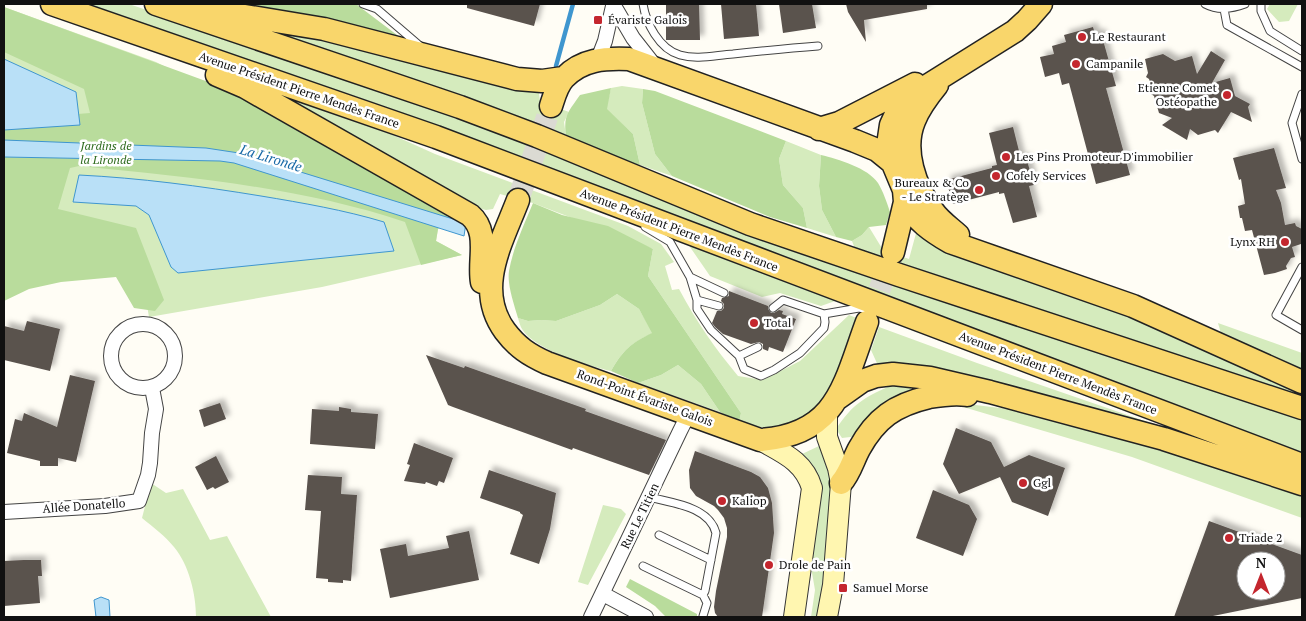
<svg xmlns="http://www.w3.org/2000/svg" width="1306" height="621" font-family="'PT Serif',serif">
  <defs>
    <filter id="shadow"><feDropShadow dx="4.5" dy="-4.5" stdDeviation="2.5" flood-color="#0004"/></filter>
  </defs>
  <rect width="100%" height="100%" fill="#fffdf5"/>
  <path fill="#d5ebbd" d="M80 4H129L378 89 1302 414V454Z
    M1270 4H1298L1289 21 1279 22 1267 9Z
    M4 7 156 62 450 213 438 229 436 241 462 255 322 287 149 317 138 253 4 271Z
    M258 26 538 86 540 101 569 112 564 122 566 136 334 55Z
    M622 86 643 89 642 103 655 154 672 176 640 165 633 134 606 109 611 88Z
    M286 95 364 122 435 154 628 226 661 244 674 262 665 266 672 290 679 289C697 323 715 348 738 376L763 380 800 361 849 315 859 319 830 395 814 413 789 427 764 428 739 422 741 413 648 276 653 249 533 203 500 194 493 209 486 210 473 207 283 101Z
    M786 141 821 155 819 186 822 210 836 237 807 228 803 208 783 185 779 159Z
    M918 226 1133 314 1302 390V399L855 249 852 241 862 235 869 227 883 250 909 259Z
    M689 241 834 296 835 301 821 306 780 293 762 297 710 276 690 247Z
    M617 294 639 309 653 333C631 343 623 350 611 371 588 366 535 350 522 329 520 326 519 321 518 318L528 321 541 320 556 321 600 305Z
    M1218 323 1302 353V375L1222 337Z
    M879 327 977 363 1295 473 880 370 871 350Z
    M678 365 701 384 720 412 638 383 661 375Z
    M890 386H936L859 436 842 438 836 429C853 404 863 398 890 386Z
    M943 401 1000 408 1035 410 1302 491V518L1132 457Z
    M819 446H820L834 485 820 617H811L815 590 811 567 802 454Z
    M151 483 166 493 183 489 210 540 227 536 271 617H196C196 594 189 565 174 547 165 536 153 527 142 518Z
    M603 505 621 509 626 514 588 585 578 582Z"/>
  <path fill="#b9dc9c" d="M223 4H356L405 41Z
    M4 7 222 87 450 213 438 229 436 241 462 255 421 265 405 222C300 187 189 177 79 166L70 168 58 209 136 228 164 300 155 311 134 308 116 277 61 282 29 289 4 301V120L90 113 84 89 4 52Z
    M611 88 607 109 633 134 640 165 623 160 566 136C563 115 569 111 580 95Z
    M643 89 655 91 786 141 779 159 783 185 803 208 807 228 770 217 672 176 655 154 642 103Z
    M821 155C838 159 868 168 878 183 883 191 887 203 890 212L886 225 869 227 862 235 852 241 836 237 822 210 819 186Z
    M533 203 562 215 608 226 653 249 648 276 741 413 739 422 720 412 701 384 678 365 661 375 638 383 611 371C623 350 631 343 652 333L639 309 617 294 600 305 556 321 541 320 528 321 518 318C514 304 507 285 509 271 513 248 524 225 533 203Z
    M630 579 697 614V617H666L655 606 626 587Z"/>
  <path fill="#b9e0f7" stroke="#3f96cf" d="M4 59 76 92 80 125 4 130Z
    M4 140 206 148 239 153 466 223 464 236 234 163 220 161 4 157Z
    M79 175C140 178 200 186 261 196 303 203 344 210 384 222L394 251 178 273 171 267 149 215 136 206 73 202Z
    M101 597 109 600 110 617H96L94 600Z"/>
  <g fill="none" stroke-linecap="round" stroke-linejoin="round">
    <path stroke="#3f96cf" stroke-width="4.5" d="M556 66 573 4"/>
  </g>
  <path fill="#5a524d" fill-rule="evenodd" filter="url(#shadow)" d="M467 4H540L534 26 467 8Z
    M666 4H699L700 40H666Z
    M721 4H756L759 36 724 39Z
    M779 4H812L816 28 783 33Z
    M846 4H927V9L864 20 866 42 848 12Z
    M1093 27 1095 34 1101 33 1116 86 1106 88 1130 175 1096 184 1069 83 1062 85 1059 73 1045 77 1040 57 1054 54 1052 46 1066 42 1064 35Z
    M1211 51 1225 60 1212 83 1230 78 1235 96 1250 104 1248 107 1252 122 1231 112 1218 133 1215 130 1198 135 1190 129 1187 140 1162 125 1172 118 1159 113 1154 96 1151 94 1153 90 1149 79 1146 77 1148 73 1145 59 1163 54 1175 61 1192 56 1197 74Z
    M1013 127 1021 159 1026 157 1034 185 1029 186 1037 217 1013 223 1004 193 999 194V192L953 204 946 180 992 168V166L997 165 989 133Z
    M1274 148 1286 188 1276 190 1281 203 1285 225 1295 223 1296 226 1302 229V238L1301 244 1292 247 1295 257 1291 258 1286 266 1287 269 1275 273 1264 275 1252 230 1245 231 1242 218H1240L1238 206 1245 204 1241 179 1239 180 1233 158Z
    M729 291 768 306V309L771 313H774L779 310 783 311 782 314 796 319 783 352 769 347 768 351 763 349V344L759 342 751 344 723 334 715 327 712 323 717 311H721L724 308V304L721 301 722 298 729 296Z
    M27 321 60 329 50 371 4 360V326L24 331Z
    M426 355 464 368 465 366 586 409 585 411 666 440 649 475 573 448 572 450 453 407 448 405Z
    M70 375 95 381 76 462 58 458V466H40V461L7 453 15 419 22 421 24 413 57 427Z
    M220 403 226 419 204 427 199 410Z
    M339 407 351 409V412L378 414 375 449 310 444 312 409 339 411Z
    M956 428 991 442 1004 467 1029 455 1065 468 1048 516 1012 502 1000 477 959 494 943 464Z
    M414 443 453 458 444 483 439 481 437 486 426 482 425 484 404 481 410 465 407 464Z
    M695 451 751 472 760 477 768 488 772 503 774 533 762 617H718L715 613 714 607 716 591 727 537V528L724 518 718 510 714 506 696 496 690 488 689 470Z
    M216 456 229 482 215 489 213 487 207 490 195 467Z
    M489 470 556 493 550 529 539 564 510 554 523 515 520 513V512L480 498Z
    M308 475 342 477 341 494 357 495 351 581 343 580V583L328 582V579L316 578 321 511 305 510Z
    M933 490 969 505 977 519 963 556 916 538Z
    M1209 521 1302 555V598L1208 617H1174ZM1246 561H1276V591H1246Z
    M469 531 479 580 390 598 380 549 406 544 408 556 449 548 446 536Z
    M24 560H41L42 576H38L40 603 4 606V561Z"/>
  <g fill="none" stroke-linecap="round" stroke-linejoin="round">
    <path stroke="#dbdad3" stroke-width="22" stroke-dasharray="22 11" stroke-linecap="butt" d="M518 200 551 106
      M868 321 893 253"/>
    <defs>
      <path id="service" d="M363 4 377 9 420 46
        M643 4C646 23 659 49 680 55 697 60 716 55 733 54 761 51 790 48 818 46
        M1205 4C1218 11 1231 9 1245 4
        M1261 4V11L1270 31 1302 51
        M1224 9 1227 25 1302 67
        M1302 94 1292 123 1302 159
        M645 227 670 242 690 277 724 293
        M1302 267 1276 315 1302 330
        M690 277 697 300V309L711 330 739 356 744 369 761 376 774 370 800 353 824 328 825 322 824 314
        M697 300 719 306
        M773 308 783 300 824 314 859 308 864 309
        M739 356 758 347
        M659 535 711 560
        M643 566 703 595 705 591 716 533C709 506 671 503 649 497
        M703 616 707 603 703 595"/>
      <path id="minor" d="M613 4 633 38 655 66
        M598 59 605 41 613 6
        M111 356a32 32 0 1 1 64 0a32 32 0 1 1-64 0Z
        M4 512 105 506 139 501 148 475 150 463 152 433 156 409 152 388
        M603 594 646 617
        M591 617 680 431 684 423 683 413"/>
      <path id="secondary" d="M827 413V437L838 468 841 483 833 585 827 617
        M760 440C783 453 804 461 812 488L794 617"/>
      <path id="primary" d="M52 4 436 137 1302 465
        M156 4 460 107 537 136 750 224 899 275 1302 408
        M203 6 239 15 324 29 517 79 542 81 563 78
        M217 75 245 87 470 215C490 232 478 260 482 282
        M937 85C928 96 919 108 914 121 902 150 915 187 933 211 939 220 949 227 958 235
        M551 106C554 97 557 85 564 78 582 59 605 58 629 59L855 141 877 150 893 163
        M819 129 839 123 915 84
        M518 200C502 242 474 289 505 331 517 347 529 355 547 363L760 440C838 435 844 384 867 322
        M905 202C917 221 931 231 950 242L1133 306 1302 382
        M893 252 905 202 904 190 889 154 888 145 891 125 897 112 911 96 1015 31 1027 20 1041 4
        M838 398 862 381 876 376 893 374 930 378 990 392 1164 439 1302 484
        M841 483C850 473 853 460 859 449 876 418 895 405 929 397 941 395 955 393 967 395"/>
    </defs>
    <use href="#service" stroke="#444" stroke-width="9"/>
    <use href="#minor" stroke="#444" stroke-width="16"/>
    <use href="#secondary" stroke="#333" stroke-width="22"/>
    <use href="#primary" stroke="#222" stroke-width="25"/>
    <use href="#service" stroke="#fff" stroke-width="7"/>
    <use href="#minor" stroke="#fff" stroke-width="14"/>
    <use href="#secondary" stroke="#fff6b0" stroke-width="20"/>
    <use href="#primary" stroke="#f9d66b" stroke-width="22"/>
  </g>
  <g fill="#c4262e" stroke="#fff" stroke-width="2">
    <rect x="593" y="15" width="10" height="10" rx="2.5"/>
    <circle cx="1082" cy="37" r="5"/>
    <circle cx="1076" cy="64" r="5"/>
    <circle cx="1227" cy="95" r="5"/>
    <circle cx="1006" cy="157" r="5"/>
    <circle cx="996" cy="176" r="5"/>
    <circle cx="979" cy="190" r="5"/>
    <circle cx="1285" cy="242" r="5"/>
    <circle cx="754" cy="323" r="5"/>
    <circle cx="1023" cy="483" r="5"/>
    <circle cx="722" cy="501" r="5"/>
    <circle cx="1229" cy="538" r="5"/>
    <circle cx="769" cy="565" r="5"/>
    <rect x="838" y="583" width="10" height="10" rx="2.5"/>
  </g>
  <g text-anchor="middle" stroke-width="5" stroke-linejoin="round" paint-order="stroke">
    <g font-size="12" fill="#111" stroke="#fff" text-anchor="start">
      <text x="608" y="24">Évariste Galois</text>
      <text x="1092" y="41">Le Restaurant</text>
      <text x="1086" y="68">Campanile</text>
      <text x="1217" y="92" text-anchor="end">Etienne Comet<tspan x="1217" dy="14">Ostéopathe</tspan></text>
      <text x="1016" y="161">Les Pins Promoteur D'immobilier</text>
      <text x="1006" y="180">Cofely Services</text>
      <text x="969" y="187" text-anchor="end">Bureaux &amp; Co<tspan x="969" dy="14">- Le Stratège</tspan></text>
      <text x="1275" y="246" text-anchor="end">Lynx RH</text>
      <text x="764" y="327">Total</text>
      <text x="1033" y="487">Ggl</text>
      <text x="732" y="505">Kaliop</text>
      <text x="1239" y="542">Triade 2</text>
      <text x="779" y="569">Drole de Pain</text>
      <text x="853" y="592">Samuel Morse</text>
    </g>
    <g font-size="12" fill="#111" stroke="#fff">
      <text transform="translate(299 90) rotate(19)" y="4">Avenue Président Pierre Mendès France</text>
      <text transform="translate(679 230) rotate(21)" y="4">Avenue Président Pierre Mendès France</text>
      <text transform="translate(1058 373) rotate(21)" y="4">Avenue Président Pierre Mendès France</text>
      <text transform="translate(645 398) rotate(20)" y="4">Rond-Point Évariste Galois</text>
      <text transform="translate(84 506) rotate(-4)" y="4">Allée Donatello</text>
      <text transform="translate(640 516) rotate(-64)" y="4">Rue Le Titien</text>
    </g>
    <g font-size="12" font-style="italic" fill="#2f6b1f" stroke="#fff">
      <text x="106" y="150">Jardins de<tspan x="106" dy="14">la Lironde</tspan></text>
    </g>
    <g font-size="14" font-style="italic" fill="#1768a6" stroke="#fff">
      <text transform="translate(271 158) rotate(17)" y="5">La Lironde</text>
    </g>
  </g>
  <rect width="1306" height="621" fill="none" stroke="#111111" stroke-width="10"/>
  <g transform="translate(1261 576)"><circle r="24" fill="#ffffff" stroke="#a0a0a0"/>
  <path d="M0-4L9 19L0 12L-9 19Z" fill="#c4262e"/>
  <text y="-8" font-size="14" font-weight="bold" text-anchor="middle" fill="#111111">N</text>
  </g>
</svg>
